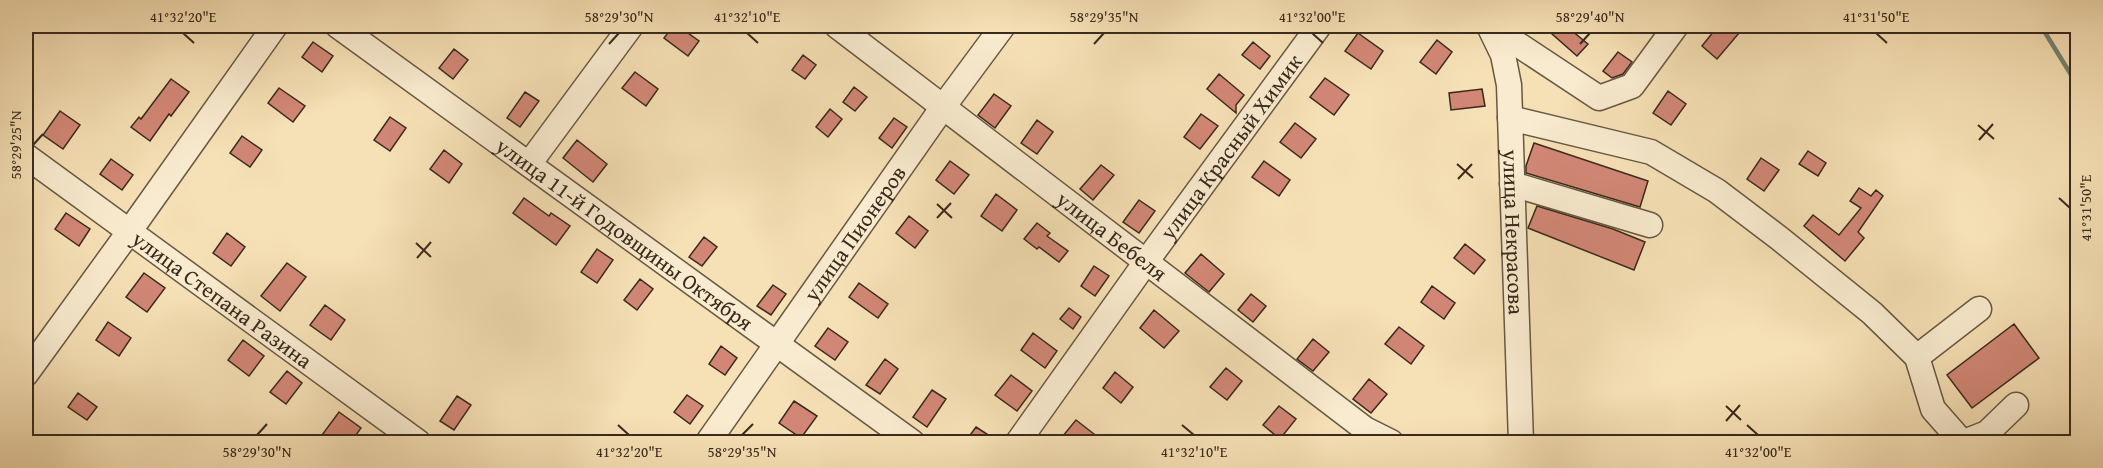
<svg xmlns="http://www.w3.org/2000/svg" width="2103" height="468" font-family="'Gentium Book Plus',serif">
  <rect width="100%" height="100%" fill="#f6e0b5"/>
  <filter id="stains"><feTurbulence type="fractalNoise" baseFrequency=".00333" numOctaves="4"/><feColorMatrix values="0 0 0 0 .2 0 0 0 0 .09 0 0 0 0 .02 0 0 0 .5 -.17"/></filter>
  <radialGradient id="worn" r=".72"><stop offset=".6" stop-color="#630" stop-opacity="0"/><stop offset="1" stop-color="#630" stop-opacity=".3"/></radialGradient>
  <g fill="none" stroke-linecap="round" stroke-linejoin="round">
    <path stroke="#758271" stroke-width="4.5" d="M2041 26 2078 86"/>
  </g>
  <path fill="#d28776" stroke="#392a1c" stroke-width="1.5" d="M673 26H678L699 41 688 56 664 38Z
    M1543 26H1566L1588 44 1577 56Z
    M1718 26H1745L1717 59 1702 46Z
    M1358 33 1383 51 1371 69 1345 51Z
    M1437 40 1452 52 1436 74 1420 62Z
    M313 42 333 56 322 72 302 57Z
    M1253 42 1270 56 1260 69 1242 55Z
    M454 49 468 60 453 79 439 68Z
    M1618 52 1632 62 1623 74 1612 78 1603 71Z
    M803 55 816 65 805 79 792 70Z
    M635 72 658 89 646 106 622 88Z
    M1219 74 1244 95 1236 105V113L1207 89Z
    M1325 78 1349 95 1334 115 1310 97Z
    M171 79 189 92 171 116 169 114 150 141 131 127 139 117 141 119Z
    M854 87 867 97 855 111 843 102Z
    M279 88 305 106 293 122 268 103Z
    M1482 89 1485 106 1451 110 1449 93Z
    M1668 91 1686 104 1671 125 1653 113Z
    M525 92 539 101 520 127 507 118Z
    M994 94 1011 106 995 128 978 115Z
    M830 109 842 119 828 137 816 127Z
    M60 111 80 125 63 149 43 135Z
    M1201 114 1218 126 1200 149 1184 137Z
    M390 117 406 128 390 151 374 140Z
    M894 118 907 127 892 148 879 138Z
    M1037 120 1053 132 1037 154 1021 143Z
    M1295 123 1316 139 1301 158 1280 142Z
    M242 136 262 150 250 167 230 153Z
    M577 140 607 164 593 182 563 158Z
    M1534 143 1648 181 1640 207 1526 173V166Z
    M444 150 462 164 449 183 430 169Z
    M1808 151 1826 163 1818 176 1799 164Z
    M1761 158 1779 170 1764 191 1747 179Z
    M111 159 133 175 122 190 100 174Z
    M950 161 969 175 954 194 936 180Z
    M1264 161 1290 180 1279 196 1252 177Z
    M1101 165 1114 175 1093 200 1080 189Z
    M1859 188 1871 196 1876 190 1883 196 1858 232 1864 238 1845 261 1804 226 1813 215 1839 235 1861 208 1850 201Z
    M996 194 1017 210 1002 231 981 216Z
    M524 198 549 216 551 213 570 226 556 245 513 213Z
    M1139 200 1155 211 1139 233 1123 222Z
    M1537 206 1613 229 1645 242 1634 270 1528 228Z
    M66 213 90 229 79 246 55 229Z
    M909 216 928 231 915 248 896 233Z
    M1037 223 1050 233 1047 236 1068 251 1059 262 1039 247 1037 249 1024 239Z
    M227 233 245 247 231 266 213 253Z
    M704 237 717 247 702 266 689 257Z
    M1465 244 1485 260 1474 274 1454 258Z
    M597 249 613 260 597 283 581 272Z
    M1201 254 1224 274 1209 292 1185 273Z
    M287 263 306 277 280 311 261 296Z
    M1094 266 1109 276 1095 296 1081 286Z
    M144 273 165 288 147 312 126 297Z
    M640 279 653 289 637 310 624 300Z
    M859 283 888 304 878 318 849 297Z
    M773 285 786 294 771 315 757 306Z
    M1432 286 1455 303 1444 319 1421 302Z
    M1251 294 1266 306 1253 322 1238 310Z
    M325 305 345 320 331 340 310 325Z
    M1069 308 1081 317 1073 329 1060 319Z
    M1154 310 1179 331 1164 348 1140 328Z
    M108 322 131 338 119 356 96 340Z
    M2014 324 2039 358 1972 408 1947 375Z
    M1399 327 1424 346 1411 364 1385 344Z
    M828 328 848 342 835 360 815 346Z
    M1033 333 1057 351 1045 368 1021 350Z
    M1313 339 1329 352 1313 371 1297 359Z
    M243 340 264 356 249 376 228 360Z
    M721 346 737 358 725 375 709 364Z
    M885 359 898 369 880 394 866 385Z
    M1226 368 1242 381 1227 400 1210 387Z
    M287 371 302 383 286 404 270 392Z
    M1115 372 1133 387 1121 403 1103 388Z
    M1011 375 1032 391 1017 411 995 395Z
    M1369 379 1387 394 1371 413 1353 399Z
    M932 390 946 399 927 427 913 417Z
    M78 393 97 407 87 420 68 407Z
    M687 395 703 406 690 424 674 412Z
    M457 396 471 405 454 430 440 421Z
    M794 401 817 416 801 438 779 423Z
    M1279 406 1296 419 1280 439 1263 425Z
    M339 412 361 428 351 442H332L322 435Z
    M1076 420 1094 434 1087 442H1069L1062 437Z
    M976 427 999 442H965Z"/>
  <g fill="none" stroke-linecap="round" stroke-linejoin="round">
    <defs>
      <g id="minor">
        <path id="s1" d="M338 26 912 442"/>
        <path id="s2" d="M837 26 1365 429 1391 442"/>
        <path id="s3" d="M1489 26 1503 55 1509 85 1521 442"/>
        <path d="M1490 26 1599 98 1632 86 1676 26"/>
        <path d="M1510 118 1651 152 1717 191 1779 238 1872 313 1917 357 1979 309"/>
        <path id="s4" d="M26 156 418 442"/>
        <path d="M529 164 631 26"/>
        <path d="M1512 184 1650 225"/>
        <path d="M1917 357 1933 409 1962 442"/>
        <path d="M26 374 129 232 275 26"/>
        <path id="s5" d="M708 442 943 107 1003 26"/>
        <path id="s6" d="M1018 442 1146 262 1319 26"/>
        <path d="M1964 442 1987 433 2016 405"/>
      </g>
    </defs>
    <use href="#minor" stroke="#685842" stroke-width="27"/>
    <use href="#minor" stroke="#f9ebcf" stroke-width="24"/>
  </g>
  <path fill="none" stroke="#392a1c" stroke-width="2" d="M183 33 194 43M747 33 758 43M1312 33 1323 43M1876 33 1887 43M609 44 619 33M1094 44 1104 33M1580 44 1590 33M1978 125 1994 139M1979 140 1993 124M33 145 43 134M1457 164 1473 178M1458 179 1472 164M2059 198 2070 208M937 204 952 218M937 218 951 203M416 243 431 257M417 258 431 242M1726 406 1741 420M1726 421 1740 405M618 425 629 435M1182 425 1194 435M1747 425 1758 435M257 435 267 424M742 435 753 424"/>
  <g text-anchor="middle" stroke-width="5" stroke-linejoin="round" paint-order="stroke">
    <g font-size="22" fill="#392a1c" stroke="#f9ebcf">
      <text dy="8" stroke="none"><textPath href="#s6" startOffset="364">улица Красный Химик</textPath></text>
      <text dy="8" stroke="none"><textPath href="#s3" startOffset="210">улица Некрасова</textPath></text>
      <text dy="8" stroke="none"><textPath href="#s5" startOffset="255">улица Пионеров</textPath></text>
      <text dy="8" stroke="none"><textPath href="#s1" startOffset="354">улица 11-й Годовщины Октября</textPath></text>
      <text dy="8" stroke="none"><textPath href="#s2" startOffset="346">улица Бебеля</textPath></text>
      <text dy="8" stroke="none"><textPath href="#s4" startOffset="243">улица Степана Разина</textPath></text>
    </g>
  </g>
  <rect width="2103" height="468" fill="none" stroke="#f6e0b5" stroke-width="66"/>
  <rect x="33" y="33" width="2037" height="402" fill="none" stroke="#392a1c" stroke-width="2"/>
  <g font-size="15" text-anchor="middle" fill="#392a1c">
    <text x="183" y="22">41°32'20"E</text>
    <text x="619" y="22">58°29'30"N</text>
    <text x="747" y="22">41°32'10"E</text>
    <text x="1104" y="22">58°29'35"N</text>
    <text x="1312" y="22">41°32'00"E</text>
    <text x="1590" y="22">58°29'40"N</text>
    <text x="1876" y="22">41°31'50"E</text>
    <text transform="translate(16 145) rotate(-90)" y="5">58°29'25"N</text>
    <text transform="translate(2086 208) rotate(-90)" y="5">41°31'50"E</text>
    <text x="257" y="457">58°29'30"N</text>
    <text x="629" y="457">41°32'20"E</text>
    <text x="742" y="457">58°29'35"N</text>
    <text x="1194" y="457">41°32'10"E</text>
    <text x="1758" y="457">41°32'00"E</text>
  </g>
  <rect width="100%" height="100%" filter="url(#stains)"/>
  <rect width="100%" height="100%" fill="url(#worn)"/>
</svg>
